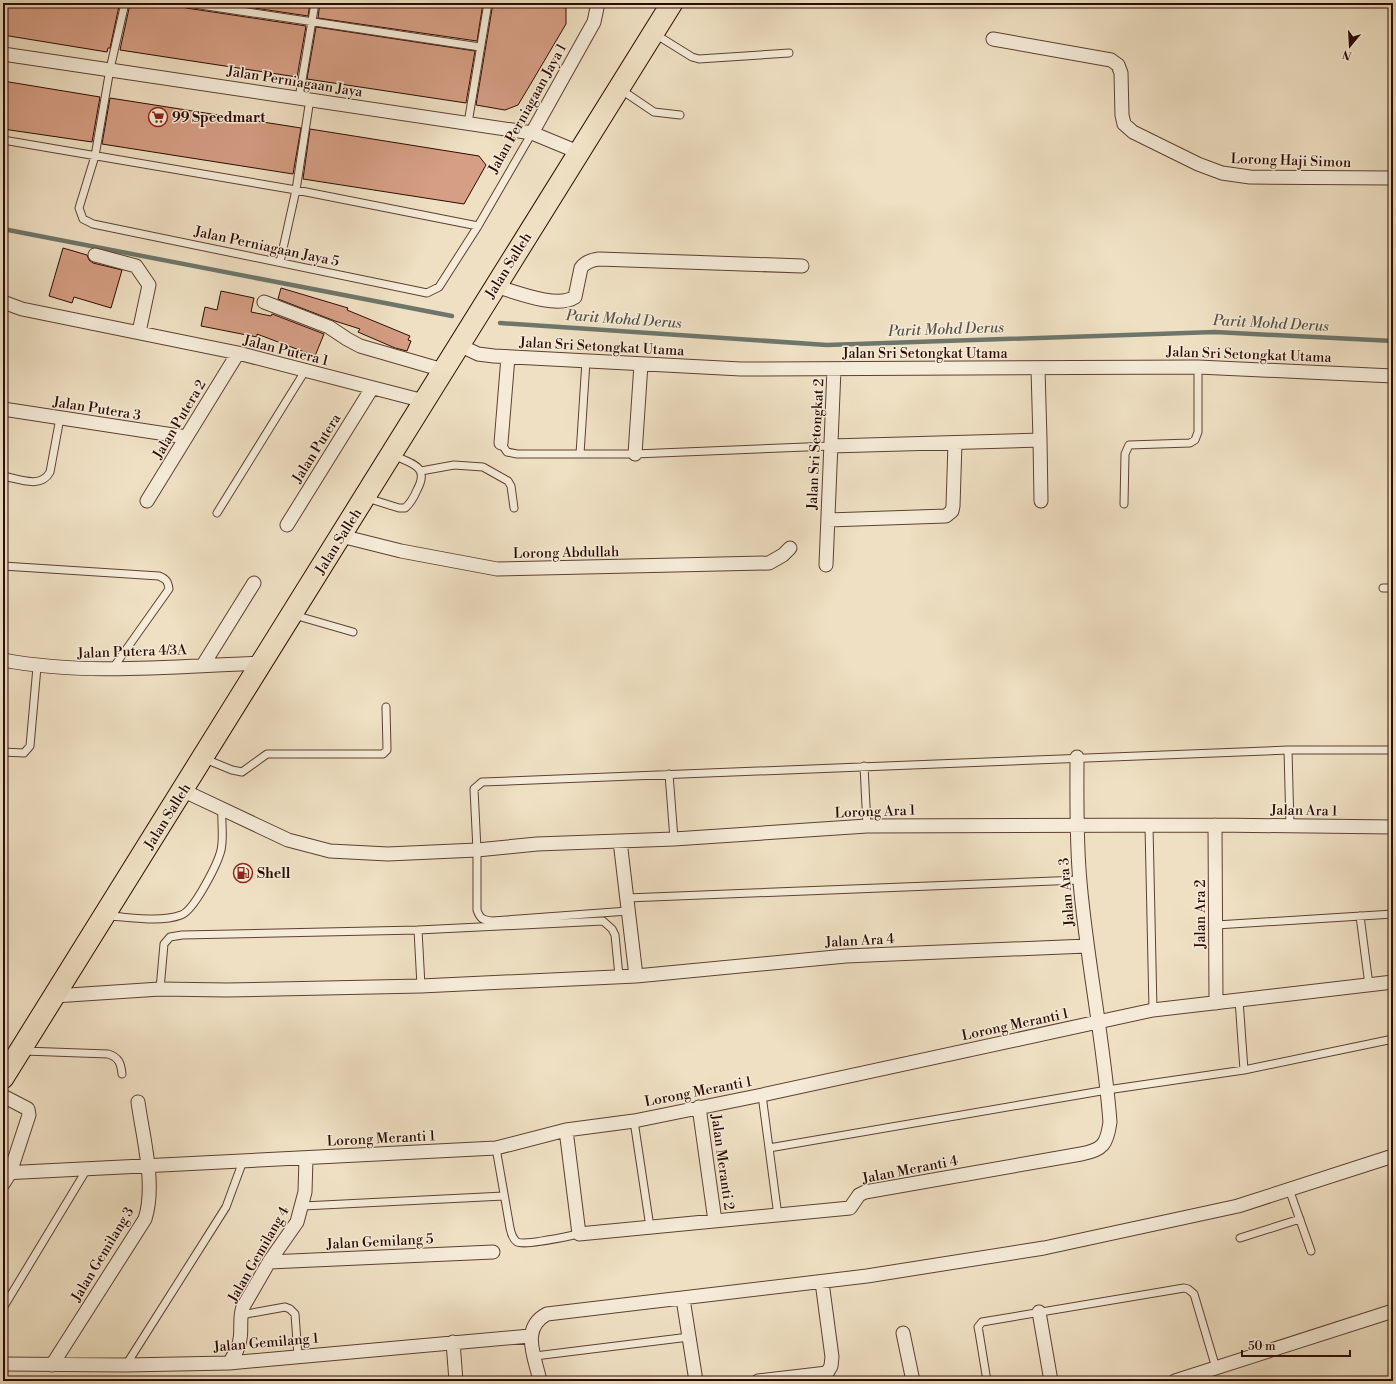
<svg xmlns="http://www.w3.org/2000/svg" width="1396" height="1384" font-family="'Libre Bodoni',serif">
  <rect width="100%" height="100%" fill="#efe0c3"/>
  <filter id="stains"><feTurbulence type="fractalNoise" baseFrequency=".005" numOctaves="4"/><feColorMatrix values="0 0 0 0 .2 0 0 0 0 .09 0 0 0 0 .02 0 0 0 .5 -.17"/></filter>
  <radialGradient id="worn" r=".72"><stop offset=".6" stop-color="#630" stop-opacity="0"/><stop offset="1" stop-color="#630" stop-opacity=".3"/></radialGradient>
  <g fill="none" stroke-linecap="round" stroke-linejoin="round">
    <path stroke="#6e766b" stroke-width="4.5" d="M3 229 452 316
      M500 323 827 345 1215 332 1393 341"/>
  </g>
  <path fill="#d69e84" stroke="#2c0b01" d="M3 3H100L119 6 110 48H108L107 52 3 35Z
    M147 3H182L186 8 306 26 297 77 120 50 130 4 147 7Z
    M221 3H310L308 16Z
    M320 3H483L477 41 318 18Z
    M493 3H537L566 8V24L530 85 518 105 505 110 476 105Z
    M316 27 475 51 466 103 307 79Z
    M3 81 100 97 92 142 3 129Z
    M110 98 301 128 293 174 102 144Z
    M310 129 479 156 486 165 464 204 303 179Z
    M63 248 87 255 89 260 93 263 122 270 111 308 74 297 72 303 49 296Z
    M281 288 348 308 347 310 410 336 408 340 411 341 407 351 395 348 358 332 360 329 335 321 278 299Z
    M221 291 254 298 251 312 271 316 272 314 324 334 315 356 257 334V337L201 326 205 307 217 310Z"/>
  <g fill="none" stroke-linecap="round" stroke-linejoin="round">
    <defs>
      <path id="lane" d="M125 3 110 69 95 156 79 208 83 219 93 224 427 293 439 287 478 226 532 133
        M187 3 480 47
        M655 34 692 57 699 59 789 53
        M620 89 654 112 680 115
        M299 98 315 3
        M468 123 488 3
        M3 140 296 190 478 226
        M280 262 296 190 310 99
        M501 443 507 452 517 454H635L831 446
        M580 454 586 361
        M421 471 454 465 483 467 508 481 511 486 514 508
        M3 476C19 479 41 489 50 472L60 418
        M367 498 399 508H405C411 503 414 497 417 490 430 466 412 464 393 455
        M1124 504 1125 454 1129 445 1190 443 1195 440 1198 432V367
        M217 513 305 371
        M3 566 159 576C166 579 168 581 169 589L113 668
        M1383 588H1393
        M294 615 353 632
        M1288 750 1290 826
        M3 752 24 753 30 746 37 667
        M205 759 232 770 242 772 267 754H383L387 750 386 707
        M864 766 867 826
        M669 774 674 839
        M1149 826 1153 1010
        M627 898 1079 880
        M628 911 492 921C483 920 480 919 477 910V850L474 789 482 782 1288 750H1393
        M108 916C130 917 159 923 181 915 194 911 218 863 221 850 224 837 221 823 222 810
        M1360 916 1369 985
        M1216 925 1393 914
        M418 930 421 986
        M160 989 164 944 170 937 182 935 418 930 603 921 612 929 615 935 619 976
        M1239 1000 1244 1070
        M24 1051 108 1054C119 1057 121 1064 122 1074
        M762 1095 778 1216
        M634 1121 650 1227
        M496 1148 510 1228C511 1233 513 1239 517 1242 526 1246 568 1236 579 1234
        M769 1148 1107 1090 1244 1070 1393 1039
        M1289 1189 1311 1251
        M303 1206 504 1196
        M1240 1238 1300 1219
        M3 1308 87 1169
        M241 1315 285 1307 290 1309 295 1314 298 1356
        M535 1356 689 1337
        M126 1365 226 1207 243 1161
        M987 1381 979 1332 978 1327 982 1322 1184 1288 1188 1289 1194 1294 1216 1368"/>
      <path id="street" d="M993 39 1111 60 1118 65 1121 73 1122 115 1124 124 1133 132 1198 164 1222 173 1250 177 1393 178
        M3 54 532 133 578 152
        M532 133 594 22 598 3
        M95 255 136 266 149 285 139 332
        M495 286C516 292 557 309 575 297L581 268C585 262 591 260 599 259L802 266
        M3 302 22 309 238 353 424 401
        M264 302 329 327 347 339 360 346 443 370
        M459 345 478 354 494 356 741 369 1198 367 1393 376
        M3 409 186 437
        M1040 440 1041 501
        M501 443 508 357
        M831 446 1040 440 1038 369
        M635 454 641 364
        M147 501 238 353
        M828 520 946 516 952 511 953 506 955 443
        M287 525 372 388
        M341 536 401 551 497 569 769 563 783 555 790 548
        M826 565 834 369
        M3 660C88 676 176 666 262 663
        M203 665 254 583
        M182 790 288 840 330 851 388 854 477 850 537 844 674 839 867 826 1215 825 1393 827
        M1215 825 1216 1003
        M620 841 636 976
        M54 996 160 989 227 990 421 986 636 976 846 956 1087 946
        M3 1096 28 1109 29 1115 10 1173 3 1184
        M699 1107 715 1221
        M566 1130 579 1234 850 1208 859 1195 865 1192 1081 1154C1103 1150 1107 1144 1110 1122 1104 1042 1087 962 1080 882 1076 840 1077 798 1077 757
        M3 1173 496 1148 566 1130 634 1121 762 1095 1153 1010 1393 982
        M269 1262 493 1252
        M683 1299 696 1381
        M1039 1312 1051 1381
        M903 1333 913 1381
        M453 1342 456 1381
        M229 1363C234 1355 239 1349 240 1339 242 1329 239 1317 243 1307L269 1262 297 1222 305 1192 306 1158
        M3 1364 126 1365 229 1363 530 1336
        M52 1365 145 1219C156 1185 143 1138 138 1102
        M540 1381C535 1357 520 1328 547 1314L867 1276 1044 1248 1238 1206 1393 1156
        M758 1381 827 1373 831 1366 832 1357 822 1282
        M1175 1381 1393 1311"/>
      <path id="primary" d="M3 1078 672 3"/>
    </defs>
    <use href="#lane" stroke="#5d4032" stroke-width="9"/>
    <use href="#street" stroke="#5d4032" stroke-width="15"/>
    <use href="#primary" stroke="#2c0b01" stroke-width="23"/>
    <use href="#lane" stroke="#f5ebd8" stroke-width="7"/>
    <use href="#street" stroke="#f5ebd8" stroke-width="13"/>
    <use href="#primary" stroke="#efe0c3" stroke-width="21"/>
  </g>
  <defs>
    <symbol id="supermarket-ring" viewBox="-11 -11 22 22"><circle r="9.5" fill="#f5ebd8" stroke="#8f2418" stroke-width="1.5"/><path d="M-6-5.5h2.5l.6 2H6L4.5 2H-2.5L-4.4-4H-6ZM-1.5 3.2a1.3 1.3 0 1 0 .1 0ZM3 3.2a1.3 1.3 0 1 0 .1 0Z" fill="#8f2418"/></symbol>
    <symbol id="fuel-ring" viewBox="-11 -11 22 22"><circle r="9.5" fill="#f5ebd8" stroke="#8f2418" stroke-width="1.5"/><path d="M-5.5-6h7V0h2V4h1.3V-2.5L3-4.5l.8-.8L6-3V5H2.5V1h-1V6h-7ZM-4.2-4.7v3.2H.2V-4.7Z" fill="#8f2418"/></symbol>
  </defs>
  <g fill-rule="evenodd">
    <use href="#supermarket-ring" x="147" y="106" width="22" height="22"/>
    <use href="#fuel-ring" x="232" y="862" width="22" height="22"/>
  </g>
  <g text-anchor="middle" stroke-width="3" stroke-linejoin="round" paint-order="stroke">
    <g font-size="14" fill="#2c0b01" stroke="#f5ebd8">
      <text transform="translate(295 81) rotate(9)" y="5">Jalan Perniagaan Jaya</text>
      <text transform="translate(527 108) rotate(-61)" y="5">Jalan Perniagaan Jaya 1</text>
      <text transform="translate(1291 160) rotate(2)" y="5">Lorong Haji Simon</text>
      <text transform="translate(267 246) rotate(12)" y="5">Jalan Perniagaan Jaya 5</text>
      <text transform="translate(508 265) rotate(-58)" y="5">Jalan Salleh</text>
      <text transform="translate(602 346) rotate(3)" y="5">Jalan Sri Setongkat Utama</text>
      <text transform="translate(286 350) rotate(14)" y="5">Jalan Putera 1</text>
      <text x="925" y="358">Jalan Sri Setongkat Utama</text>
      <text transform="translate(1249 354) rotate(2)" y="5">Jalan Sri Setongkat Utama</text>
      <text transform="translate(97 408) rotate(9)" y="5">Jalan Putera 3</text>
      <text transform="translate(179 419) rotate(-59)" y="5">Jalan Putera 2</text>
      <text transform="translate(815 444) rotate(-87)" y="5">Jalan Sri Setongkat 2</text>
      <text transform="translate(316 448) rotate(-58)" y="5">Jalan Putera</text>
      <text transform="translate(338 541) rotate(-58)" y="5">Jalan Salleh</text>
      <text transform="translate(566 552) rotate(-1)" y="5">Lorong Abdullah</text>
      <text transform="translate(132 651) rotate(-2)" y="5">Jalan Putera 4/3A</text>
      <text transform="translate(1304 810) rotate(1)" y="5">Jalan Ara 1</text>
      <text transform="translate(875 811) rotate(-2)" y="5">Lorong Ara 1</text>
      <text transform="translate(167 816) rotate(-58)" y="5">Jalan Salleh</text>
      <text transform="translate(1066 892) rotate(-95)" y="5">Jalan Ara 3</text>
      <text transform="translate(1200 914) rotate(-90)" y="5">Jalan Ara 2</text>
      <text transform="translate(860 940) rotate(-3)" y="5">Jalan Ara 4</text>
      <text transform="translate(1015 1024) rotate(-12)" y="5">Lorong Meranti 1</text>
      <text transform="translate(698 1091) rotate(-11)" y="5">Lorong Meranti 1</text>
      <text transform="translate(381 1138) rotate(-3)" y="5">Lorong Meranti 1</text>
      <text transform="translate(723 1162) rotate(82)" y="5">Jalan Meranti 2</text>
      <text transform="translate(910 1169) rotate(-11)" y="5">Jalan Meranti 4</text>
      <text transform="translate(380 1241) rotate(-3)" y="5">Jalan Gemilang 5</text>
      <text transform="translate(102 1254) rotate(-59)" y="5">Jalan Gemilang 3</text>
      <text transform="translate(258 1254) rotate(-60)" y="5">Jalan Gemilang 4</text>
      <text transform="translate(266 1342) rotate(-5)" y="5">Jalan Gemilang 1</text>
    </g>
    <g font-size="14" font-weight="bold" fill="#2c0b01" stroke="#f5ebd8" text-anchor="start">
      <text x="172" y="122">99 Speedmart</text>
      <text x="257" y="878">Shell</text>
    </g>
    <g font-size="15" font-style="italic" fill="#585247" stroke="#f5ebd8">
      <text transform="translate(624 319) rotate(4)" y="5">Parit Mohd Derus</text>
      <text transform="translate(1271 323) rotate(3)" y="5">Parit Mohd Derus</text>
      <text transform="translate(946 329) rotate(-2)" y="5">Parit Mohd Derus</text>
    </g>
  </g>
  <rect width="1396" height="1384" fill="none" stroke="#efe0c3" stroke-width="16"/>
  <rect x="4" y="4" width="1388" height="1376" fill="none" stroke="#2c0b01" stroke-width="2"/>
  <rect x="8" y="8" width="1380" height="1368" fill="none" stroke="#2c0b01"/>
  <g transform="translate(1350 46) rotate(198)" stroke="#f5ebd8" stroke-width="3" paint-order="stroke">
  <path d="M0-3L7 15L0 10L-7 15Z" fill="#2c0b01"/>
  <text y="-6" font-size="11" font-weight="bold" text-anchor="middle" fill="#2c0b01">N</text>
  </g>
  <path d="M1242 1350v6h108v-6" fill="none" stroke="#2c0b01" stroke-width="2"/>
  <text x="1248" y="1350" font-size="12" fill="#2c0b01" stroke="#f5ebd8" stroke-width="3" paint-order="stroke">50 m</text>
  <rect width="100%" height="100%" filter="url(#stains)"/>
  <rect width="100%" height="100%" fill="url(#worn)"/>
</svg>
